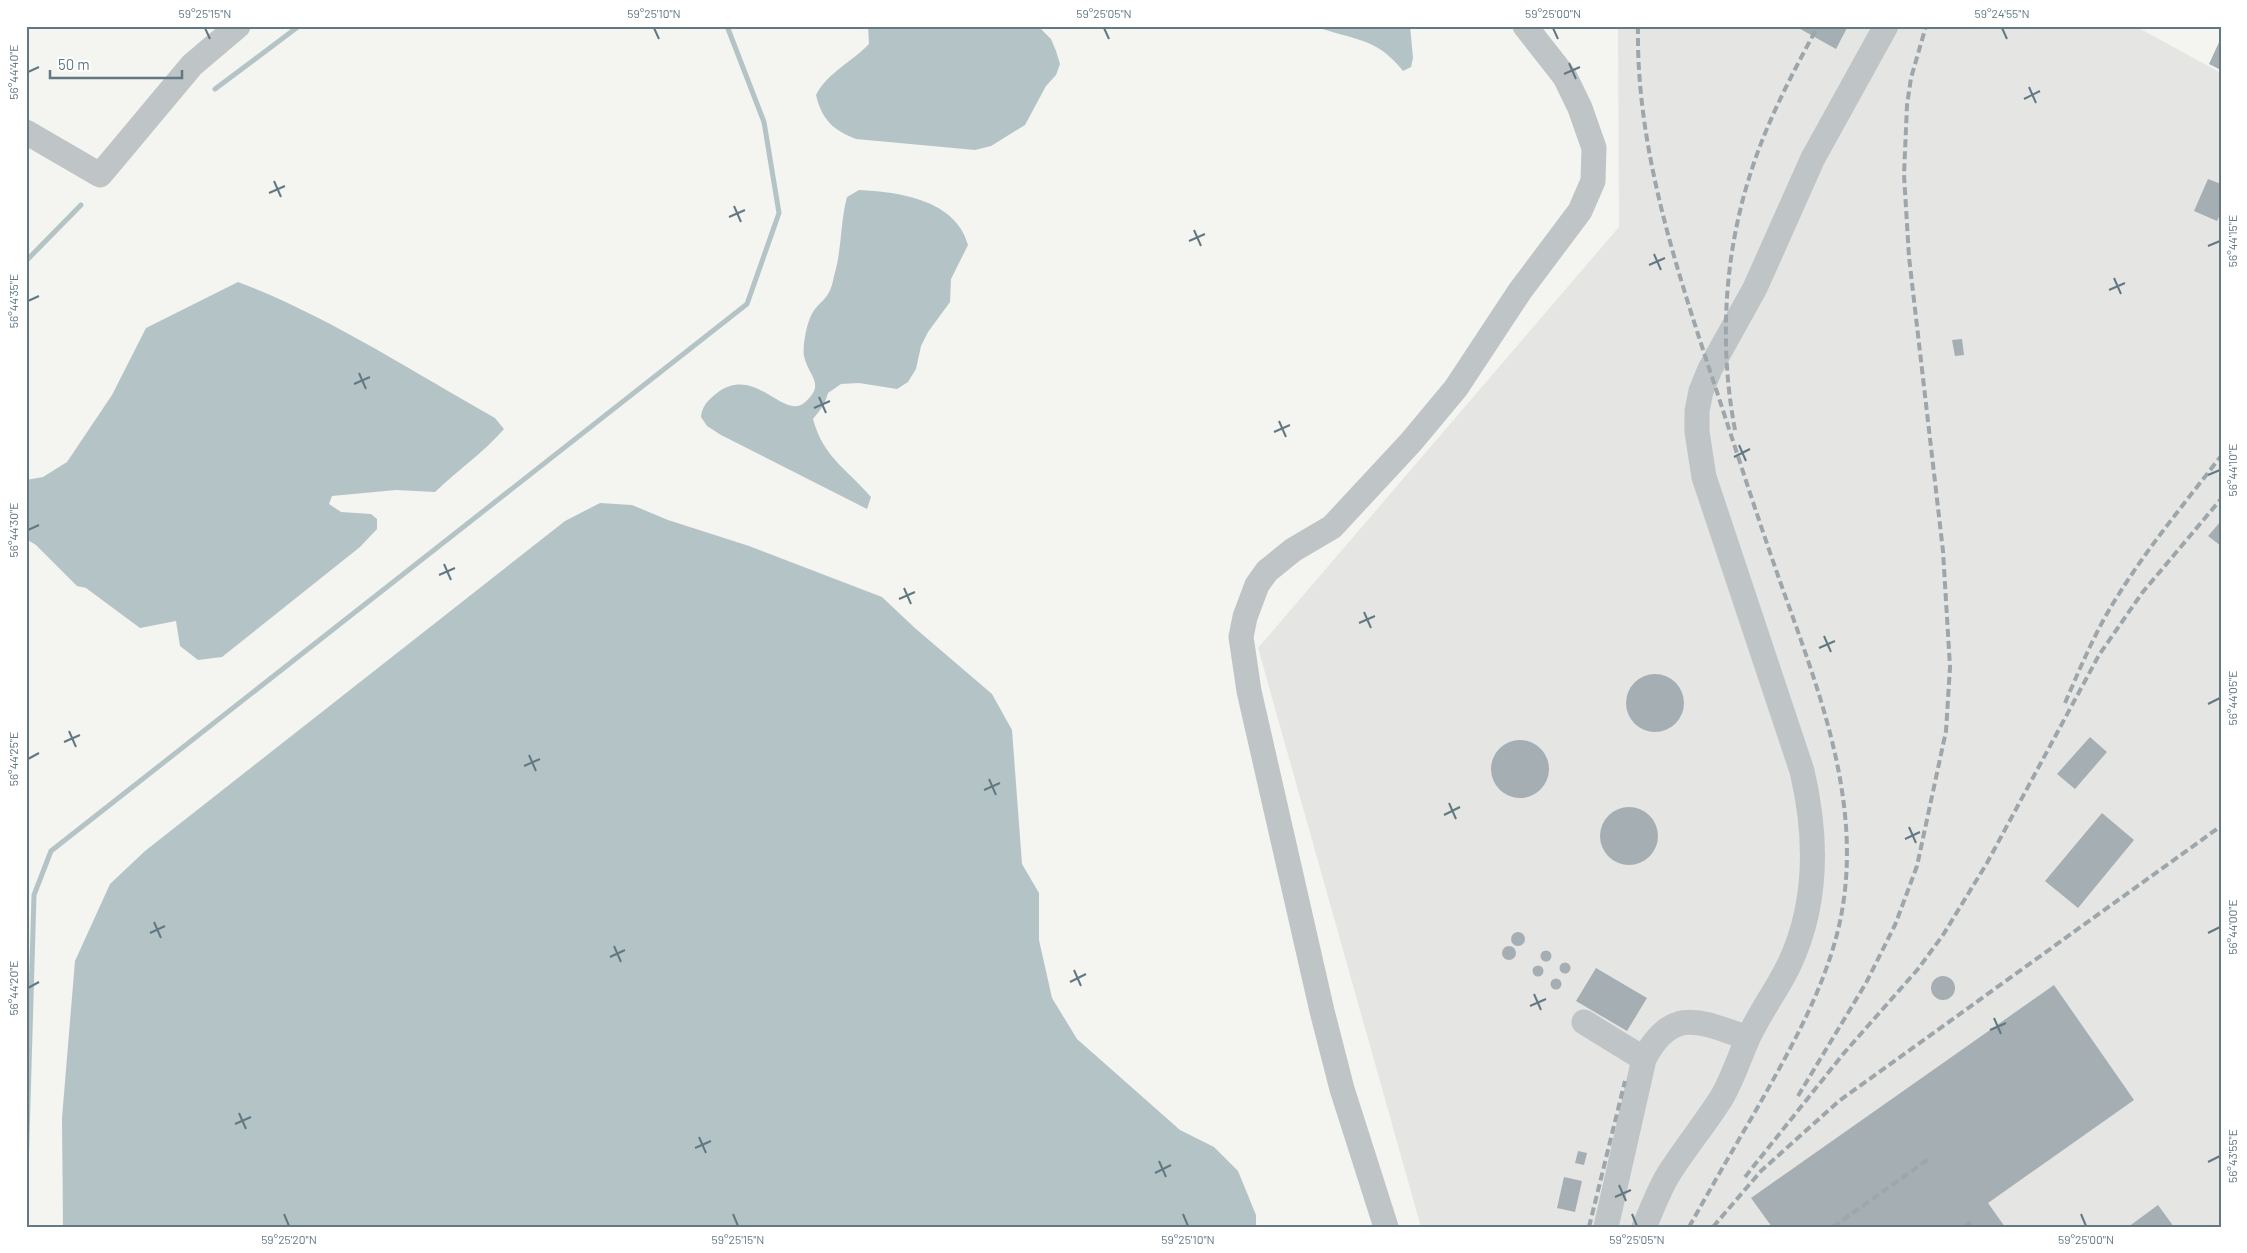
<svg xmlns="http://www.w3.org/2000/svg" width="2247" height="1253" font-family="Barlow,sans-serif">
  <rect width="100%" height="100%" fill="#f4f4f0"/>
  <path fill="#e5e5e3" d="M1618 26H2135L2221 73V1227H1421L1258 648 1619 227Z"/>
  <path fill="#b4c4c6" d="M868 26H1038L1051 39 1056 51 1060 64 1056 75 1046 86 1025 125 991 146 975 150 856 139C833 130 822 120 816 95 827 73 852 62 869 44Z
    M1314 26H1410L1413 58 1411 67 1403 71C1377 37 1352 40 1314 26Z
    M859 190C900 192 956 200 968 245L951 279 950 302 928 332 921 346 916 369 908 382 897 389 859 383 841 384 828 393 824 405 813 419C823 457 847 469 871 497L867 509 721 435 707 426 701 417C702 406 708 400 717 393 755 364 783 420 804 403 827 384 808 376 804 356 803 351 804 342 805 337 806 330 809 318 813 312 817 305 824 301 828 294 831 289 833 282 834 276 842 250 840 223 847 197Z
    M238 282C328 316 411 371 495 418L504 429C483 453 458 470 435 492L396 490 332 496 329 504 341 512 371 514 377 519V529L360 547 222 657 198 660 180 646 176 621 140 628 86 588 77 586 36 545 26 539V480L43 477 67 462 112 395 146 328Z
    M600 503 632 505 668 520 749 546 882 597 916 629 992 694 1012 730 1022 864 1039 893V940L1052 998 1077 1039 1180 1130 1214 1147 1238 1171 1256 1215V1227H63L62 1118 75 961 110 884 145 851 565 521Z"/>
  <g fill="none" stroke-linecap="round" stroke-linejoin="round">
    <path stroke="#b4c4c6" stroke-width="5" d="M215 89 299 26
      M26 261 81 205
      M26 1172 34 895 51 851 747 304 779 213 764 122 727 26"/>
  </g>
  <path fill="#a5afb3" d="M1795 26H1848L1836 49Z
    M2221 38V70L2209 64Z
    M2208 179 2221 184V213L2217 221 2194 211Z
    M1962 339 1964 355 1955 356 1952 340Z
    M2221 521V546L2208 536Z
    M1626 703a29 29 0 1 1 58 0a29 29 0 1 1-58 0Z
    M2090 737 2107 752 2075 789 2057 774Z
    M1491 769a29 29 0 1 1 58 0a29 29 0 1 1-58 0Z
    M1600 836a29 29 0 1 1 58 0a29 29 0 1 1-58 0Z
    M2102 813 2134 840 2078 908 2045 881Z
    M1511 939a7 7 0 1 1 14 0a7 7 0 1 1-14 0Z
    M1502 953a7 7 0 1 1 14 0a7 7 0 1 1-14 0Z
    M1540.5 956a5.5 5.5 0 1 1 11 0a5.5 5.5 0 1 1-11 0Z
    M1559.5 968a5.5 5.5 0 1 1 11 0a5.5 5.5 0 1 1-11 0Z
    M1532.5 971a5.5 5.5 0 1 1 11 0a5.5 5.5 0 1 1-11 0Z
    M1596 968 1647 998 1627 1031 1576 1001Z
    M1931 988a12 12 0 1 1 24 0a12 12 0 1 1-24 0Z
    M1550.5 984a5.5 5.5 0 1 1 11 0a5.5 5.5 0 1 1-11 0Z
    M2054 985 2134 1100 1988 1203 2005 1227H1772L1751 1198Z
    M1578 1151 1587 1153 1584 1165 1575 1163Z
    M1564 1177 1582 1181 1575 1212 1557 1208Z
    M2158 1205 2174 1227H2128Z"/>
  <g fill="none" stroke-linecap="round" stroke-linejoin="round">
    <path stroke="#bfc4c6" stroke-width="25" d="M26 132 100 175 192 65 238 26
      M1584 1022 1644 1059
      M1386 1227 1342 1089 1322 1011 1249 691 1241 637 1245 617 1257 585 1267 571 1293 550 1332 527 1411 442 1456 388 1520 291 1580 211 1593 181 1594 148 1580 108 1565 77 1525 26
      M1606 1227 1644 1059C1672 1005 1701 1022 1748 1038
      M1644 1227C1652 1210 1658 1191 1668 1175 1685 1148 1705 1124 1722 1097 1733 1078 1739 1058 1748 1038 1760 1012 1777 990 1789 965 1818 904 1817 835 1802 771L1704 477 1697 432V411L1701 391 1710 369 1755 288 1813 158 1886 26"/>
    <path stroke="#9da6aa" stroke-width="4" stroke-dasharray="8 4" stroke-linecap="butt" d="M1638 26C1636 143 1673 258 1709 368 1731 434 1752 501 1775 567 1815 682 1867 802 1839 926 1824 990 1791 1048 1759 1105 1735 1146 1712 1186 1689 1227
      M1735 430C1719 346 1724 256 1750 175 1766 123 1792 74 1818 26
      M2065 703C2081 666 2096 630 2117 597 2148 547 2185 503 2221 456
      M1798 1096 1866 983 1895 925 1917 866 1946 731 1950 667 1943 551 1909 257 1904 175 1907 105 1911 78 1926 26
      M1745 1177 1844 1053 1918 969 1943 935 1987 863 2099 655 2142 593 2221 499
      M1589 1227 1625 1081
      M1713 1227 1761 1171 1839 1101 2221 826
      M1833 1227 1930 1158
      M1964 1227 1974 1220"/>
  </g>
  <path fill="none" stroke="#627882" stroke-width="2" d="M205 28 210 39M654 28 659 39M1104 28 1109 39M1553 28 1558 39M2002 28 2007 39M1569 63 1576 79M28 72 39 67M1564 74 1580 67M2029 87 2036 103M2024 99 2040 91M274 181 281 197M269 193 285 186M734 206 741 222M729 217 745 210M1194 230 1201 246M1189 241 1205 234M2208 246 2220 241M1654 254 1661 270M1649 265 1665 258M2114 278 2121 294M2109 290 2125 283M28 301 39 296M359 373 366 389M354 384 370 377M819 397 826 413M814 408 830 401M1279 421 1286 437M1274 432 1290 425M1739 445 1746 461M1734 457 1750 449M2208 475 2220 470M28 530 39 525M444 564 451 580M439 575 455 568M904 588 911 604M899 599 915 592M1364 612 1371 628M1359 623 1375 616M1824 636 1831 652M1819 648 1835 641M2208 704 2220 698M69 731 76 747M64 742 80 735M529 755 536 771M28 759 39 753M524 766 540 759M989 779 996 795M984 790 1000 783M1449 803 1456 819M1444 815 1460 807M1909 827 1916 843M1905 839 1920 832M154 922 161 938M150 933 165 926M2208 933 2220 927M614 946 621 962M610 957 625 950M1074 970 1081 986M1070 982 1086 974M28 988 39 982M1534 994 1541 1010M1530 1006 1546 999M1994 1018 2001 1034M1990 1030 2006 1023M239 1113 246 1129M235 1124 251 1117M699 1137 706 1153M695 1148 711 1141M1159 1161 1166 1177M2208 1162 2220 1156M1155 1173 1171 1165M1619 1185 1626 1201M1615 1197 1631 1190M284 1214 289 1226M733 1214 738 1226M1183 1214 1188 1226M1632 1214 1637 1226M2081 1214 2086 1226"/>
  <rect width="2247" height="1253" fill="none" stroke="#ffffff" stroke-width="55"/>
  <path d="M50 70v8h132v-8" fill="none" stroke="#627882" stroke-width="2.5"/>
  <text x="58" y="70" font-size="15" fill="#627882" stroke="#ffffff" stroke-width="4" paint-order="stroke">50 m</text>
  <rect x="28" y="28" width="2192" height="1198" fill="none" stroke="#627882" stroke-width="2"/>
  <g font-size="12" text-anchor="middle" fill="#627882">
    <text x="205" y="18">59°25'15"N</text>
    <text x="654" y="18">59°25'10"N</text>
    <text x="1104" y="18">59°25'05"N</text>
    <text x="1553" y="18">59°25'00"N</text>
    <text x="2002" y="18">59°24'55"N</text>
    <text transform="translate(14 72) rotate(-90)" y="4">56°44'40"E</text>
    <text transform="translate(2233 241) rotate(-90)" y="4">56°44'15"E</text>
    <text transform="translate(14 301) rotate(-90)" y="4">56°44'35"E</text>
    <text transform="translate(2233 470) rotate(-90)" y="4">56°44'10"E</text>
    <text transform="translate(14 530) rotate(-90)" y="4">56°44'30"E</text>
    <text transform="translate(2233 698) rotate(-90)" y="4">56°44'05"E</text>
    <text transform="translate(14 759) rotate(-90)" y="4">56°44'25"E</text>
    <text transform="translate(2233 927) rotate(-90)" y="4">56°44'00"E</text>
    <text transform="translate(14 988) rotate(-90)" y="4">56°44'20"E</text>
    <text transform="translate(2233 1156) rotate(-90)" y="4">56°43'55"E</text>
    <text x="289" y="1244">59°25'20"N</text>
    <text x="738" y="1244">59°25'15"N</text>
    <text x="1188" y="1244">59°25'10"N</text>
    <text x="1637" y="1244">59°25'05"N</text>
    <text x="2086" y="1244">59°25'00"N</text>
  </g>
</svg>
